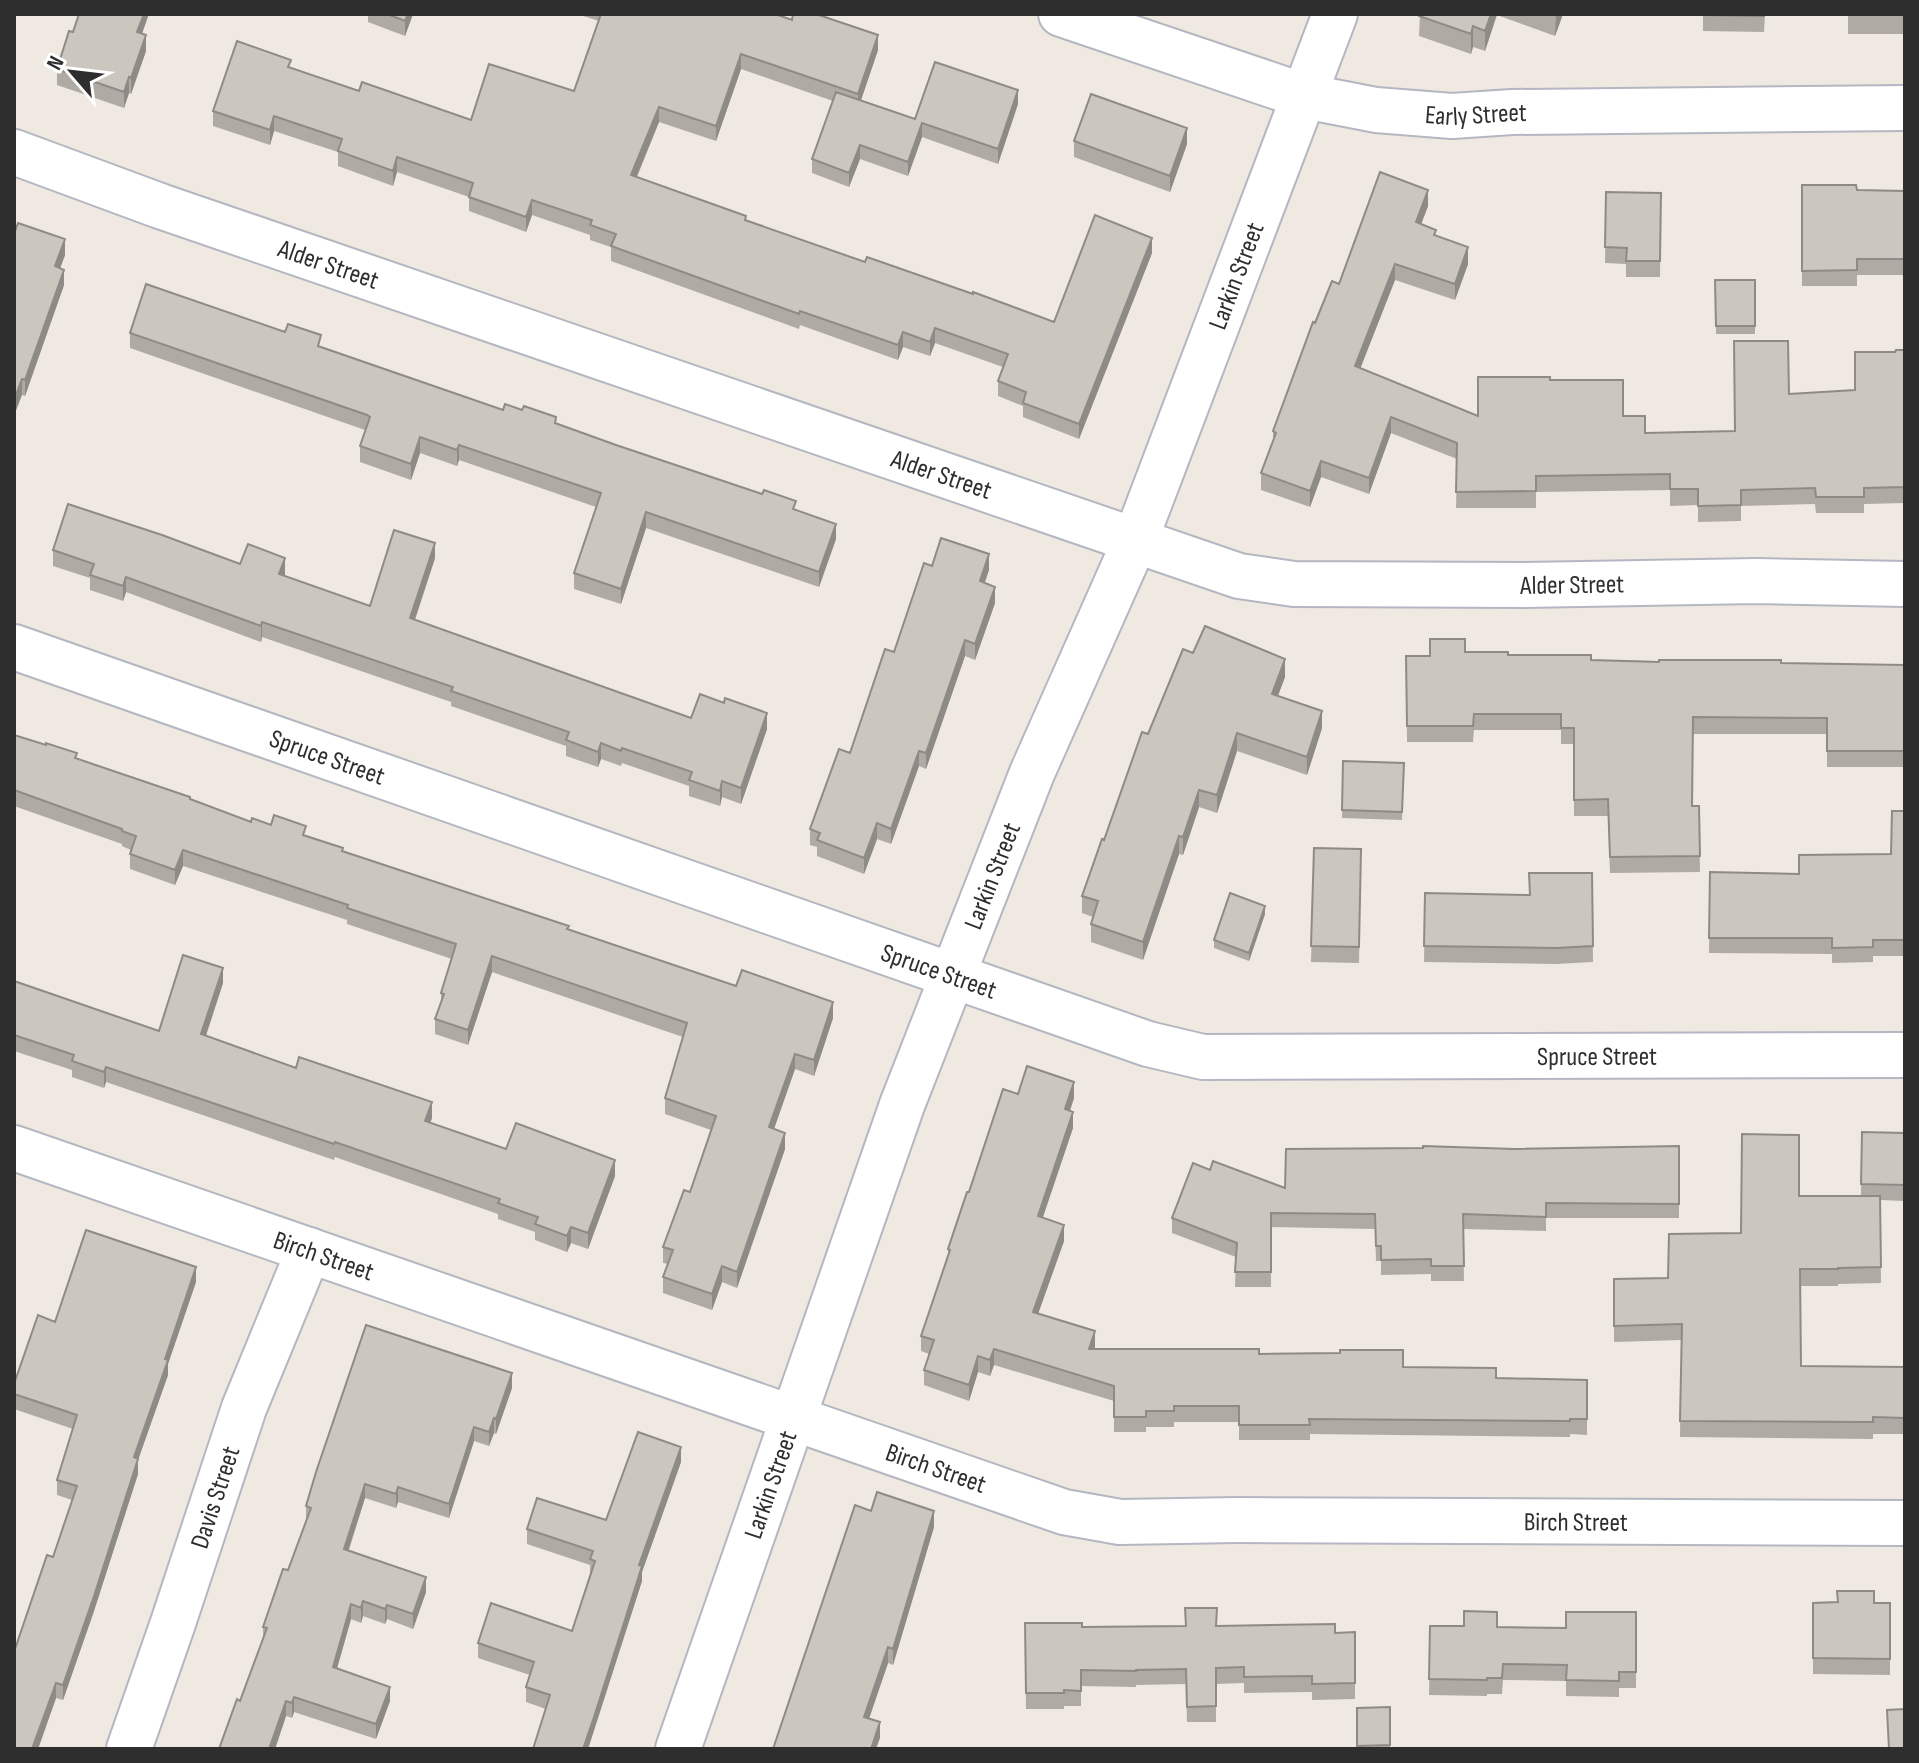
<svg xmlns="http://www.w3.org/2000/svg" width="1919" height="1763" font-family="'Sofia Sans Condensed',sans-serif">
  <rect width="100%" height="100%" fill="#efe9e1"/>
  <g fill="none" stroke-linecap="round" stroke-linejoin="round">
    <defs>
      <g id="minor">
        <path id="s1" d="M1061 14 1304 96 1376 110 1452 116 1512 112 1905 108"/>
        <path id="s2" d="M14 152 160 206 1239 576 1294 584 1524 585 1757 581 1905 584"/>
        <path id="s3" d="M14 647 1148 1044 1203 1057 1905 1055"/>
        <path id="s4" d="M14 1148 1064 1512 1120 1522 1238 1520 1905 1523"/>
        <path id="s5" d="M129 1749 173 1623 244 1408 309 1250"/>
        <path id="s6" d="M678 1749 902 1105 1032 773 1135 541 1335 14"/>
      </g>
    </defs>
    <use href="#minor" stroke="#b4b7c1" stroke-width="48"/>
    <use href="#minor" stroke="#fff" stroke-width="44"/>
  </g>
  <path fill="#afaba4" d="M368 14H413L405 36 368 22Z
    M577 14H775L878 50 861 100 915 119 1018 104 998 164 922 137 908 176 860 159 849 187 812 173V159L833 101 741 69 716 141 659 122 637 177 746 221 865 262 1054 322 1152 253 1079 439 1023 417V406L998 396V381L1003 367 935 343 930 356 903 347 898 360 800 325 799 329 611 261V247L590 240V235L532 215 526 232 469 211V197L397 172 393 186 338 166V152L274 131 270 145 213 126V111L291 68 359 91 471 120 574 91 599 21Z
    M1420 14H1563L1555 36 1497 15 1485 51 1473 47 1471 54 1419 36Z
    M1703 14H1765L1764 32 1703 31Z
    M1848 14H1905L1903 34H1848Z
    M142 34 146 51 131 94 129 93 124 108 57 85V69Z
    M1074 141 1187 144 1170 192 1074 157Z
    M1802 185 1857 190 1905 191V275H1857V286H1802Z
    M1606 192 1661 193 1660 277H1626V264L1605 263Z
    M1428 206 1421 224 1468 264 1455 300 1395 280 1360 368 1478 416 1550 380 1623 416 1645 433 1734 431 1789 394 1855 390 1895 352 1905 350V503L1864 504V513H1816L1815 504 1741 506V521L1698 522V505L1670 506V490L1536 492V508H1456L1457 459 1391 433 1369 494 1321 477 1310 507 1261 490V473L1273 442V431L1315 323 1339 284Z
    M14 234 65 255 60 268 64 285 25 396 22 395Z
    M1715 280H1755V334H1716Z
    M285 332 321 347 503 410 556 423 796 510 836 539 819 587 646 528 621 604 574 589V573L596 507 459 460 457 466 420 453 411 480 360 462V446L365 430 130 348V333Z
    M53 550 240 564 285 574 284 576 370 606 435 558 415 620 691 718 767 729 741 804 722 797 720 806 689 796V786L622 763 621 766 601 759 598 767 566 756V746L451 706V702L262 637 261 642 126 592 123 601 90 590V578L53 566Z
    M932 566 989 570 984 583 995 603 975 660 965 656 926 769 919 766 891 844 877 839 864 874 817 856V847L810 845V829L850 753Z
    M1465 652 1591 660 1905 665V661V767H1827V734H1693L1692 806H1699L1700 872 1610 873 1608 816H1574V744H1561V730H1474L1473 742H1407L1406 656H1430Z
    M1193 653 1285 677 1278 696 1322 728 1307 775 1237 751 1217 813 1199 807 1183 855 1179 854 1143 960 1091 942V924L1093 917 1082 913V896L1148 734Z
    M14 735 251 822 306 836 343 851 569 930 833 1018 814 1076 795 1069 774 1129 785 1149 737 1288 722 1282 712 1310 663 1293V1277L668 1264 663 1263V1247L690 1192 711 1130 665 1114V1098L683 1037 492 972 468 1045 435 1034V1019L441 1002V993L452 959 347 924V920L183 866 175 885 130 869V854L131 850 122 846V844L14 806Z
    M1343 761 1404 763 1402 820 1342 818Z
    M1905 811V956H1873V962L1832 963V954L1709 953 1710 872 1799 874 1891 854Z
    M1314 848 1361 849 1359 963 1311 962Z
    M1592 873 1593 962 1556 964 1424 962 1425 893 1529 895Z
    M1265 914 1249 961 1214 948V940Z
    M14 981 159 1031 223 983 206 1036 432 1118 430 1123 506 1149 615 1176 588 1249 571 1243 567 1252 535 1240V1232L498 1219V1214L335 1157 334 1160 106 1082 104 1088 72 1077V1070L14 1051Z
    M1018 1094 1074 1098 1070 1111 1073 1128 1042 1218 1064 1241 1038 1314 1095 1347 1094 1349 1259 1354 1403 1367 1496 1378 1587 1380V1435L1570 1434V1437L1310 1434V1440H1239V1422H1174V1427H1146V1432H1114V1401L994 1365 990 1376 978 1372 969 1401 924 1385V1370L929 1354 921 1351V1336L948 1257V1249L969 1192Z
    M1862 1132 1905 1133V1201L1880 1200 1881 1283 1838 1284V1286H1800L1801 1366 1905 1367V1434H1873V1439L1680 1437 1681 1340 1614 1342V1279L1668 1278 1799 1196H1861Z
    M1679 1146V1218H1546V1231L1463 1229 1464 1281H1431V1274L1381 1275V1261H1376L1375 1229 1271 1227V1287H1235L1236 1257 1172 1233V1218L1210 1170 1285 1188 1514 1149Z
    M196 1282 168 1364V1375L138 1460V1474L94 1611 63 1700 56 1698 38 1749H14L53 1557 72 1500 57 1495V1480L73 1429 14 1409V1384L55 1322Z
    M512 1388 496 1434 494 1433 489 1446 474 1441 449 1518 398 1502 396 1508 365 1498 349 1550 426 1592 413 1629 387 1619 385 1624 363 1616 361 1623 351 1619 337 1669 390 1701 376 1739 294 1712 292 1718 286 1716 275 1749H219L240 1701 263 1640V1627L288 1570 306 1521V1506Z
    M681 1462 642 1572V1581L588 1749H533L546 1709 526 1702V1687L530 1675 478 1658V1643L572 1631 590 1574V1565L527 1544V1529L606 1520Z
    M871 1511 934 1527 893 1665 888 1663 869 1719 880 1738 773 1749Z
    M1813 1603 1890 1659V1675L1813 1674Z
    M1636 1612V1688H1619V1697L1566 1696V1681L1503 1680 1502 1694H1487V1696L1429 1695 1430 1626 1566 1628Z
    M1025 1623 1082 1627 1217 1626 1335 1633 1355 1632V1699L1312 1700V1692L1244 1693V1683L1216 1684V1722H1187L1186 1684 1136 1685V1687L1081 1686V1706H1064V1709H1026Z
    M1390 1707V1749H1357V1708Z"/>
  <path fill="#8e8b86" d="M144 14H149L137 48V32Z
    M408 14H413L405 36V21Z
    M1491 14H1497L1485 51V31Z
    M1556 14H1563L1555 36Z
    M1473 26V47L1471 54V34Z
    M146 35V51L131 94V78Z
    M878 35V50L858 109V94Z
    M741 54V69L716 141V126Z
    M129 77V93L124 108V92Z
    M1018 90V104L998 164V149Z
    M659 107V122L631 190V175Z
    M274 116V131L270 145V130Z
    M922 123V137L908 176V162Z
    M1187 128V144L1170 192V176Z
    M860 145V159L849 187V173Z
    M397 157V172L393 186V171Z
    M1428 190V206L1416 238V222Z
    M532 200V215L526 232V217Z
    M1152 238V253L1079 439V424Z
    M65 239V255L55 282V266Z
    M1468 247V264L1455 300V284Z
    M1395 264V280L1355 382V366Z
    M64 270V285L25 396V380Z
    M935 328V343L930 356V342Z
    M903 332V347L898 360V345Z
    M22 379V395L14 416V400Z
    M1391 417V433L1369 494V478Z
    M420 437V453L411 480V464Z
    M459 445V460L457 466V450Z
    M1321 461V477L1310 507V491Z
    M646 512V528L621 604V589Z
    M836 524V539L819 587V572Z
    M435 543V558L410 634V618Z
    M989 554V570L980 597V581Z
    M285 558V574L279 590V574Z
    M126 577V592L123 601V586Z
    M995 587V603L975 660V644Z
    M262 622V637L261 642V626Z
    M965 640V656L926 769V753Z
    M1285 659V677L1272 711V694Z
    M1322 711V728L1307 775V757Z
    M767 713V729L741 804V788Z
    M1237 733V751L1217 813V795Z
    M601 743V759L598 767V752Z
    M919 751V766L891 844V829Z
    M722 781V797L720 806V791Z
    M1199 790V807L1183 855V837Z
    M877 823V839L864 874V858Z
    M1179 836V854L1143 960V942Z
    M183 850V866L175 885V870Z
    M1265 906V914L1249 961V953Z
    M492 956V972L468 1045V1030Z
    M223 968V983L201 1050V1034Z
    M833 1002V1018L814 1076V1060Z
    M795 1054V1069L769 1143V1127Z
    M106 1067V1082L104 1088V1072Z
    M1074 1082V1098L1065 1125V1109Z
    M432 1102V1118L425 1137V1121Z
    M1073 1112V1128L1038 1232V1216Z
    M785 1133V1149L737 1288V1272Z
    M615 1160V1176L588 1249V1233Z
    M1064 1225V1241L1033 1328V1312Z
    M571 1227V1243L567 1252V1236Z
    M722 1266V1282L712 1310V1294Z
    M196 1267V1282L168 1364V1375L138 1460V1474L94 1611 63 1700V1685L165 1359Z
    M1095 1331V1347L1089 1365V1349Z
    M994 1349V1365L990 1376V1360Z
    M978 1356V1372L969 1401V1385Z
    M512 1373V1388L496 1434V1419Z
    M494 1418V1433L489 1446V1432Z
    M474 1427V1441L449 1518V1504Z
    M681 1447V1462L642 1572V1581L588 1749H583L639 1565Z
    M365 1484V1498L344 1563V1549Z
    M398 1487V1502L396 1508V1494Z
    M934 1511V1527L893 1665V1649Z
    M426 1577V1592L413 1629V1614Z
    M363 1601V1616L361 1623V1608Z
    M351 1604V1619L333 1682V1667Z
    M387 1605V1619L385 1624V1609Z
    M888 1647V1663L864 1733V1717Z
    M56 1683V1698L38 1749H32Z
    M390 1687V1701L376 1739V1724Z
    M294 1697V1712L292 1718V1703Z
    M286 1701V1716L275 1749H269Z
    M880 1722V1738L876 1749H871Z"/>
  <path fill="#cbc7bf" stroke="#8e8b86" stroke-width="2" d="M79 14H144L137 32 146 35 131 78 129 77 124 92 57 69 69 31 73 32Z
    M387 14H408L405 21Z
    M601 14H775L792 20 793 14H816L878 35 858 94 741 54 716 126 659 107 631 175 746 216 745 220 865 262 867 257 973 294V292L1054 322 1095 215 1152 238 1079 424 1023 403 1026 392 998 381 1008 354 935 328 930 342 903 332 898 345 800 311 799 314 611 246 616 234 590 225 592 220 532 200 526 217 469 197 473 183 397 157 393 171 338 151 342 139 274 116 270 130 213 111 237 41 291 60 288 67 359 91 362 82 471 120 489 64 574 91Z
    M1420 14H1491L1485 31 1473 26 1471 34 1419 16Z
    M1703 14H1764V16L1703 15Z
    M935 62 1018 90 998 149 922 123 908 162 860 145 849 173 812 159 836 92 915 119Z
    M1091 94 1187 128 1170 176 1074 141Z
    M1380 172 1428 190 1416 222 1436 230 1434 235 1468 247 1455 284 1395 264 1355 366 1478 416V377H1550V380H1623V416H1645V433L1735 431 1734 341H1788L1789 394 1855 390V352H1895L1896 350H1905V487L1864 488V497H1816L1815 488 1741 490V505L1698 506V489H1670V474L1536 476V491L1456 492 1457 443 1391 417 1369 478 1321 461 1310 491 1261 473 1276 433 1273 431 1313 322 1315 323 1332 281 1339 284Z
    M1802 185H1856L1857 190 1905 191V259H1857V270L1802 271Z
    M1606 192 1661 193 1660 261H1626L1627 248 1605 247Z
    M18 223 65 239 55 266 64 270 25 380 22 379 14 400V234Z
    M1715 280H1755V326H1716Z
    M146 284 285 332 288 324 321 335 318 346 503 410 505 404 522 410 524 406 556 417 555 423 616 445 762 494 764 490 796 501 793 509 836 524 819 572 646 512 621 589 574 573 601 493 459 445 457 450 420 437 411 464 360 446 370 417 367 415 130 333Z
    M68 504 162 535 240 564 248 544 285 558 279 574 370 606 394 530 435 543 410 618 691 718 700 694 724 703 725 698 767 713 741 788 722 781 720 791 689 780 692 772 622 748 621 751 601 743 598 752 566 740 569 732 451 691 453 687 262 622 261 626 126 577 123 586 90 575 94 564 53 550Z
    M941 538 989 554 980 581 995 587 975 644 965 640 926 753 919 751 891 829 877 823 864 858 817 840 820 833 810 829 839 749 850 753 885 649 894 652 924 563 932 566Z
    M1205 626 1285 659 1272 694 1322 711 1307 757 1237 733 1217 795 1199 790 1183 837 1179 836 1143 942 1091 924 1098 901 1082 896 1102 839 1104 840 1142 732 1148 734 1183 649 1193 653Z
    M1430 639H1465V652H1508V655H1591V660L1659 662V660H1781V663L1905 665V661V751H1827V718L1693 717 1692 806H1699L1700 856 1610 857 1608 799 1574 800V728H1561V714H1474L1473 726H1407L1406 656H1430Z
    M14 735 46 745V743L77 753 75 758 190 797V799L251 822 252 818 271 825 274 815 306 826 303 835 343 848 342 851 569 926 567 929 736 986 742 970 833 1002 814 1060 795 1054 769 1127 785 1133 737 1272 722 1266 712 1294 663 1277 673 1250 663 1247 684 1190 690 1192 716 1116 665 1098 687 1023 492 956 468 1030 435 1019 444 994 441 993 456 944 347 908 348 905 183 850 175 870 130 854 136 836 122 831V829L14 790Z
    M1343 761 1404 763 1402 812 1342 810Z
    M1892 811H1905V940H1873V947L1832 948V938H1709L1710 872 1799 874V855L1891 854Z
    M1314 848 1361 849 1359 947 1311 946Z
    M1529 873H1592L1593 946 1556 948 1424 946 1425 893 1530 895Z
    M1230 893 1265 906 1249 953 1214 940Z
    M183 955 223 968 201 1034 296 1068 299 1057 432 1102 425 1121 506 1149 516 1123 615 1160 588 1233 571 1227 567 1236 535 1224 538 1217 498 1203 500 1199 335 1142 334 1144 106 1067 104 1072 72 1061 74 1055 14 1035V981L159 1031Z
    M1027 1066 1074 1082 1065 1109 1073 1112 1038 1216 1064 1225 1033 1312 1095 1331 1089 1349H1259V1354L1340 1353V1350H1403V1367L1496 1368V1378L1587 1380V1419H1570V1421L1309 1419 1310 1425H1239V1406H1174V1411H1146V1417H1114V1386L994 1349 990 1360 978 1356 969 1385 924 1370 934 1340 921 1336 950 1250 948 1249 967 1192H969L1003 1089 1018 1094Z
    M1862 1132 1905 1133V1185L1861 1184Z
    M1742 1134 1799 1135V1196H1880L1881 1267 1838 1268V1269H1800L1801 1366 1905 1367V1418L1873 1417V1422L1680 1421 1682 1324 1614 1326V1279L1668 1278 1669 1234 1741 1233Z
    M1423 1146 1514 1149 1679 1146V1204L1546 1203V1217L1463 1214 1464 1266H1431V1259L1381 1260V1246H1376L1375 1214 1271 1213V1272H1235L1237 1243 1172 1218 1193 1163 1210 1170 1213 1161 1285 1188 1286 1149 1423 1148Z
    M86 1230 196 1267 165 1359 168 1360 134 1457 138 1459 94 1596 63 1685 56 1683 32 1749H14V1652L47 1555 53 1557 77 1486 57 1480 77 1415 14 1394V1384L38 1315 55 1322Z
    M366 1325 512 1373 496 1419 494 1418 489 1432 474 1427 449 1504 398 1487 396 1494 365 1484 344 1549 426 1577 413 1614 387 1605 385 1609 363 1601 361 1608 351 1604 333 1667 390 1687 376 1724 294 1697 292 1703 286 1701 269 1749H219L237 1699 240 1701 267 1628 263 1627 283 1569 288 1570 311 1508 306 1506 316 1472Z
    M638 1432 681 1447 639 1565 642 1566 594 1717 583 1749H533L550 1695 526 1687 534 1662 478 1643 491 1603 572 1631 595 1561 590 1559 593 1551 527 1529 537 1498 606 1520Z
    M877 1492 934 1511 893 1649 888 1647 864 1717 880 1722 871 1749H773L855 1505 871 1511Z
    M1837 1591H1874V1603H1890V1659L1813 1658V1603L1838 1602Z
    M1185 1608H1217L1216 1626 1335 1624V1633L1355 1632V1683L1312 1684V1676L1244 1677V1667L1216 1668V1706L1187 1707 1186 1669 1136 1670V1671L1081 1670V1691L1064 1690V1693H1026L1025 1623H1082V1627L1186 1626Z
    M1464 1611 1497 1612V1627L1566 1628V1612H1636V1672H1619V1681L1566 1680 1567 1665 1503 1664 1502 1678H1487V1680L1429 1679 1430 1626H1464Z
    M1390 1707V1745L1357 1746V1708Z
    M1905 1709V1749H1889L1887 1710Z"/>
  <g text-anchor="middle" stroke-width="8" stroke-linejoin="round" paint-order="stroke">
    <g font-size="26" fill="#2e2e2e" stroke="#fff">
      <text dy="9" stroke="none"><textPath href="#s1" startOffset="430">Early Street</textPath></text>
      <text dy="9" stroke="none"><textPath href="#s2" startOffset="334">Alder Street</textPath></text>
      <text dy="9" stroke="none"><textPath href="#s6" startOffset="1576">Larkin Street</textPath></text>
      <text dy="9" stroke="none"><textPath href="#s2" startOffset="982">Alder Street</textPath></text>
      <text dy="9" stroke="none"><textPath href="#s2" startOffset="1630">Alder Street</textPath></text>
      <text dy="9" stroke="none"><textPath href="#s3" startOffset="332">Spruce Street</textPath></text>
      <text dy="9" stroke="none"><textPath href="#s6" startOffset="928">Larkin Street</textPath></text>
      <text dy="9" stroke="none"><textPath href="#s3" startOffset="980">Spruce Street</textPath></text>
      <text dy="9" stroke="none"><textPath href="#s3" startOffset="1652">Spruce Street</textPath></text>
      <text dy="9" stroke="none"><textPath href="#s4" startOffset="328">Birch Street</textPath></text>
      <text dy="9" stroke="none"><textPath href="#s4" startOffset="976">Birch Street</textPath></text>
      <text dy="9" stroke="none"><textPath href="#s6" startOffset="280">Larkin Street</textPath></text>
      <text dy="9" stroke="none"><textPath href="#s5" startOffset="266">Davis Street</textPath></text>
      <text dy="9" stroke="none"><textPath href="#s4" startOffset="1624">Birch Street</textPath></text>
    </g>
  </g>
  <rect width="1919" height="1763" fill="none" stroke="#2e2e2e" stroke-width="32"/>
  <g transform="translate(72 72) rotate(298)" stroke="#ffffff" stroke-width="6" paint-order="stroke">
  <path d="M0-6L14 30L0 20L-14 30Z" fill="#2e2e2e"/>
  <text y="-12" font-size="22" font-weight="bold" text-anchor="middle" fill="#2e2e2e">N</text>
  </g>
</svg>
